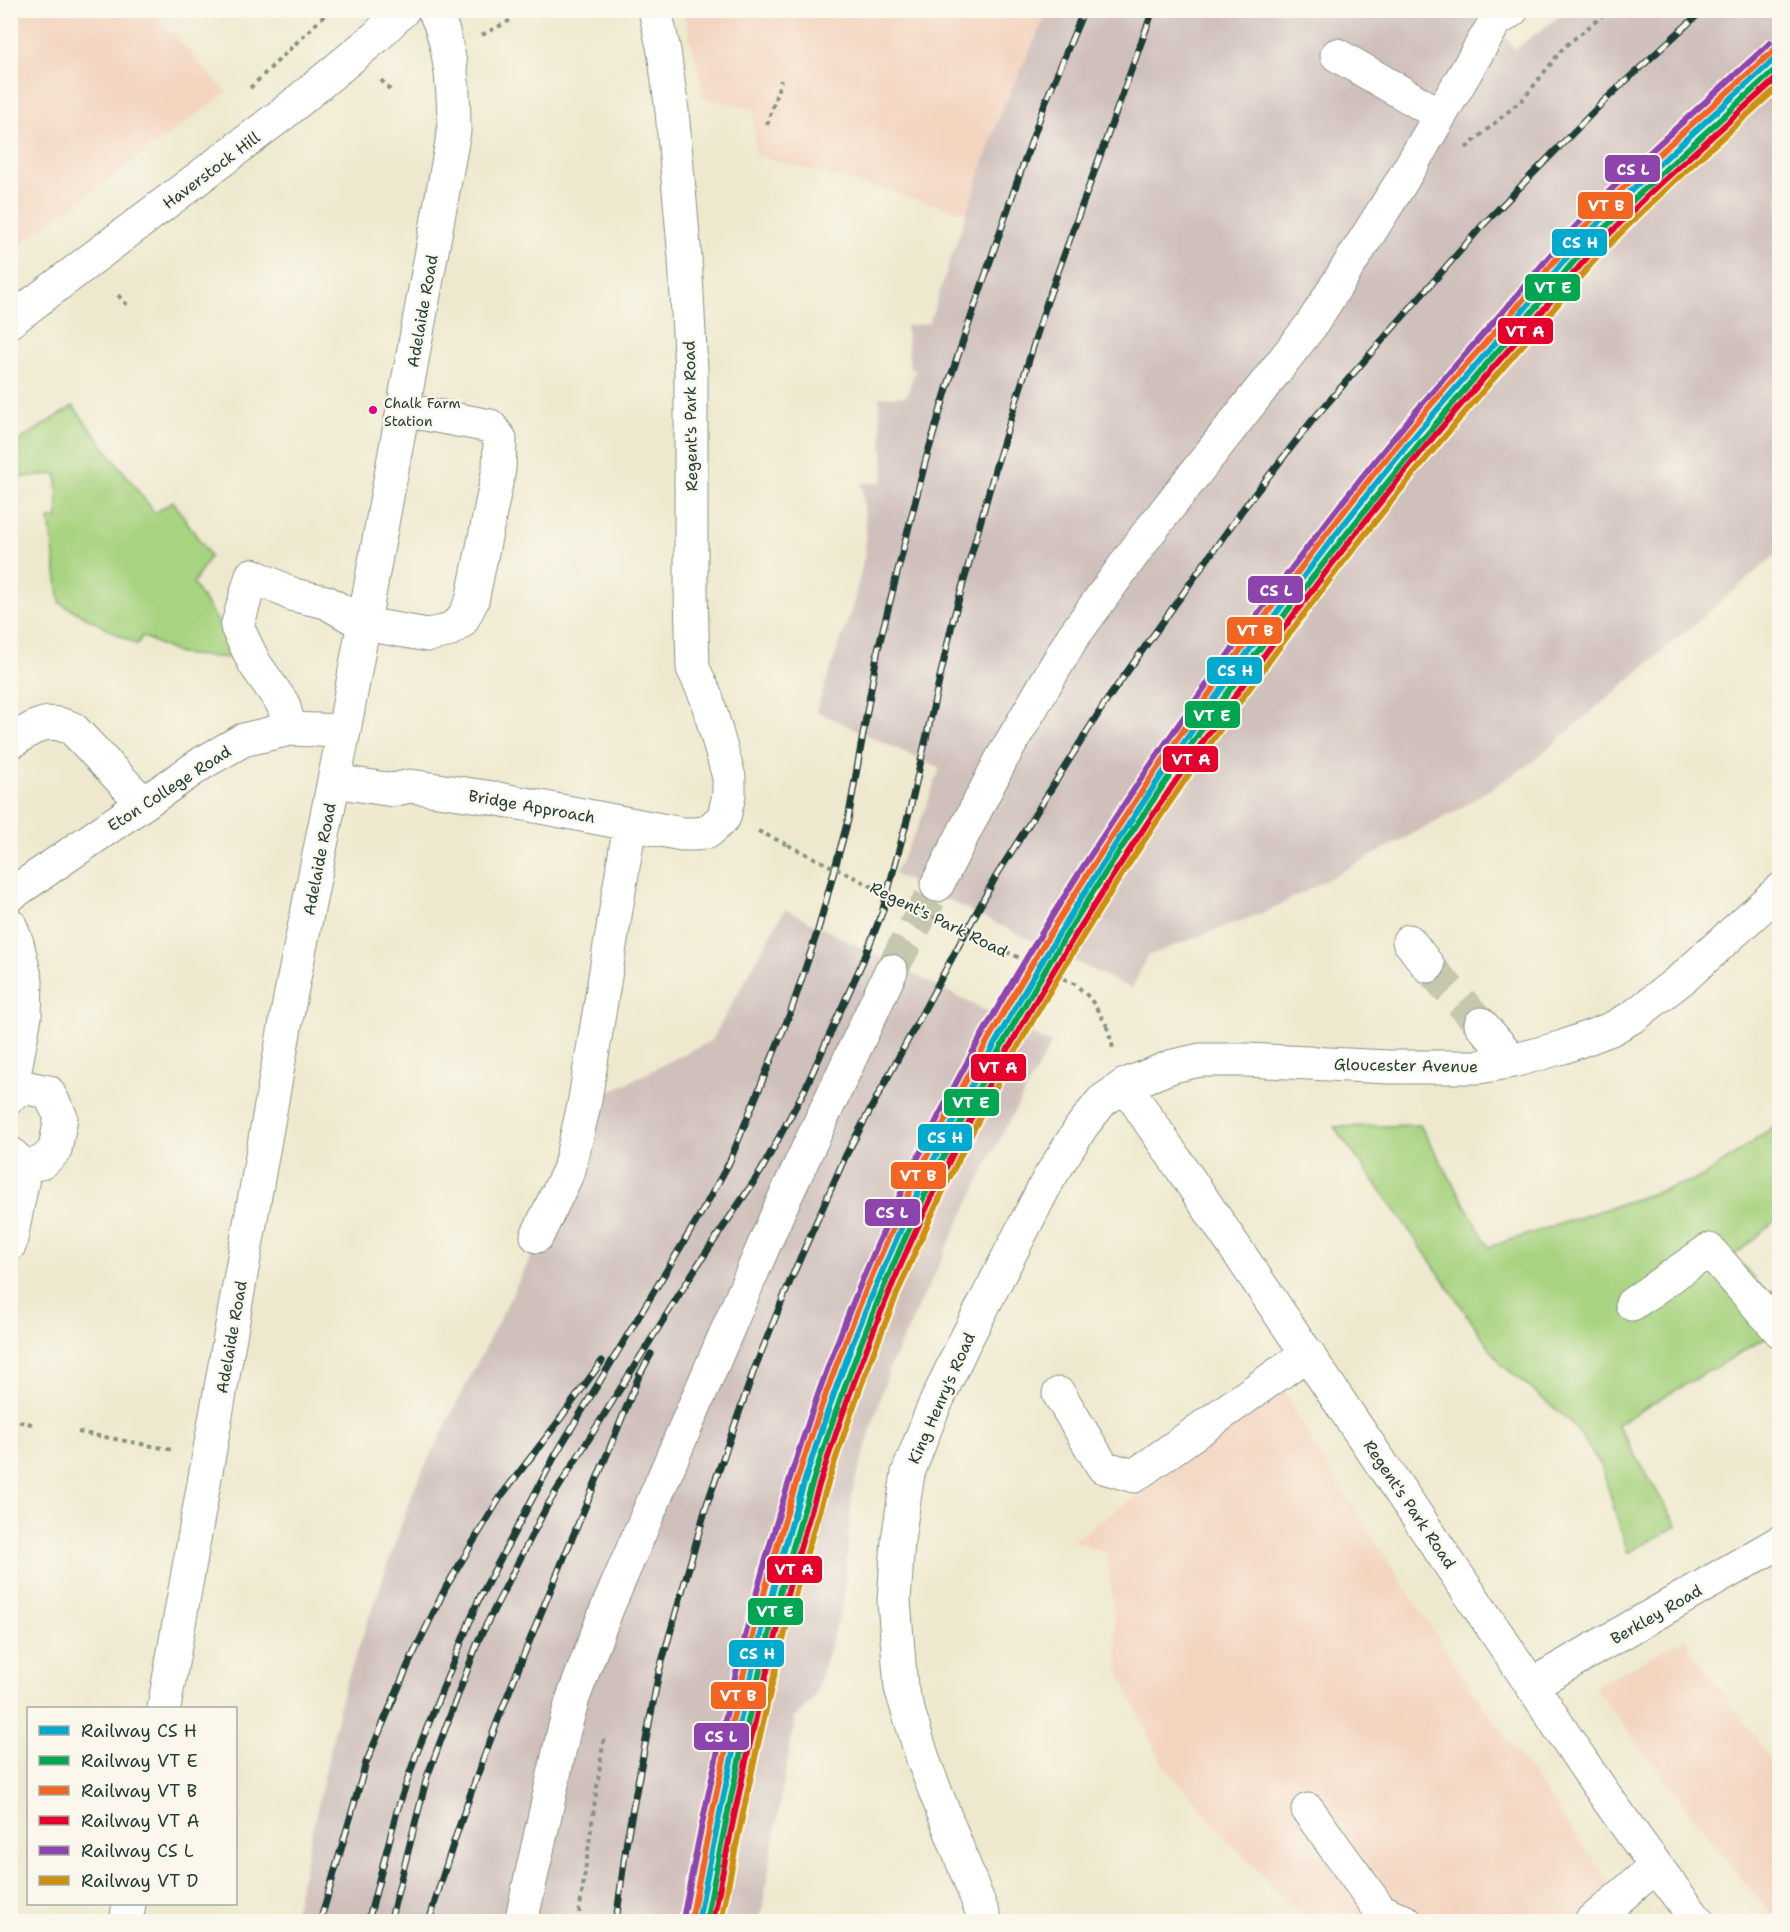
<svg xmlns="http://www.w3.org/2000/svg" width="1790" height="1932" font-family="'Shantell Sans',sans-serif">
  <rect width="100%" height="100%" fill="#fbf7ec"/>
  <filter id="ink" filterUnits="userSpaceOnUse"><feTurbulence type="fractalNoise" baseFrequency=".0167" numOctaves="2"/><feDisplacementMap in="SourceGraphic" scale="12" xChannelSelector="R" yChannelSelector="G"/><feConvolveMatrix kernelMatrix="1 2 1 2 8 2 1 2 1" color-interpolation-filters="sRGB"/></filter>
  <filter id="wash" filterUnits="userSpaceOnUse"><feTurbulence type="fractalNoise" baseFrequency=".008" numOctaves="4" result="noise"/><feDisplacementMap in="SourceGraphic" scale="24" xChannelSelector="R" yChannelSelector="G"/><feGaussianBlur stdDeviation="1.35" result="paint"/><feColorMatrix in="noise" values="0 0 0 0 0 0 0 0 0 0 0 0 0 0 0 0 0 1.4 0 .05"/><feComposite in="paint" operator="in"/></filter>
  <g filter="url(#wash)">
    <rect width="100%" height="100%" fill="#eee9ce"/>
    <path fill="#f3d4bf" d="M11 10 151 11 227 92 11 251Z
      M683 11H1048L1000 114 966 213 755 155 754 109 703 98 696 59Z
      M1285 1391 1310 1440 1465 1680 1637 1921H1306L1221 1832 1162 1763 1120 1675 1107 1554 1073 1540Z
      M1686 1638 1689 1647 1779 1771V1921L1743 1881 1594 1687Z"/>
    <path fill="#cfc0bb" d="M1048 11H1480L1495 22 1515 49 1567 11H1779V552L1531 763 1456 811 1270 910 1147 956 1132 989 894 874 918 827 940 769 816 711 854 602 865 553 866 532 862 483H881L884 471 879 397 907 396 915 369H910L906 326 929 323 1000 114Z
      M785 909 1051 1044 995 1148 890 1367 853 1489 843 1604 814 1698 795 1718 760 1921 292 1922 342 1695 415 1486 540 1239 584 1105 712 1040Z"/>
    <path fill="#a8d380" stroke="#64885a" stroke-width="1.5" d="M73 406 155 513 173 501 210 556 193 584 243 659 179 654 142 636 137 645 60 603 49 519 58 518 57 474 11 478V446Z
      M1779 1123V1217L1734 1256 1768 1295 1779 1286V1349L1771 1335 1617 1424 1677 1526 1628 1553 1601 1465 1570 1421 1501 1364 1396 1211 1334 1127 1420 1125 1489 1247 1703 1177Z"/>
  </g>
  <g filter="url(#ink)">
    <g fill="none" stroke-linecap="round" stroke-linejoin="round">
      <path stroke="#c5c7af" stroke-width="33" stroke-dasharray="33 16" stroke-linecap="butt" d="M1428 966 1481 1024
        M891 971 937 885"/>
      <defs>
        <path id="minor" d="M1337 55 1440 115
          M290 729 283 704 255 664 237 627 252 575 294 595 326 602 364 624 428 635 447 631 461 622 472 601 499 469 500 439 490 426 404 410
          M10 743C34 727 45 716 73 729L143 803
          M334 781 393 790 410 786 493 798 682 834H695L708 832 724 817 729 795V777L706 696 693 668 691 592V370L685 258 672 111 664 51 655 10
          M937 885 1001 760 1072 638 1146 536 1312 324 1400 184 1495 22 1512 10
          M10 895 204 762 243 740 290 729 344 731
          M10 925 17 943 26 981 25 1016 10 1097
          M1409 941 1428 966
          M1481 1024 1513 1061
          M13 1085 48 1092 61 1117 55 1150 43 1162 25 1167
          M1125 1085 1545 1705C1592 1780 1644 1851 1698 1922
          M10 1153 25 1167 10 1244
          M537 1236 569 1170 584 1105 630 824
          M1632 1304 1709 1250 1780 1331
          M1059 1394 1103 1467 1134 1476 1308 1353
          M1531 1685 1780 1542
          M1308 1810 1380 1910 1406 1922
          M521 1922 564 1730 573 1698 606 1611 780 1208 891 971
          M986 1922 924 1762 901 1688 894 1601 898 1540 908 1473 932 1411 963 1345 1048 1180 1082 1126 1102 1101 1125 1085 1173 1066 1200 1060H1246L1388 1067H1479L1513 1061 1563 1047 1611 1029 1634 1016 1684 977 1780 890
          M1591 1922 1655 1867"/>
        <path id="major" d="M10 321 284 113 376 37 403 10
          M164 1708 291 993 344 731 454 131C454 94 452 44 434 10
          M126 1922 129 1904"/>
      </defs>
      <use href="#minor" stroke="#869381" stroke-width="35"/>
      <use href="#major" stroke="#869381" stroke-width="35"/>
      <path stroke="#869381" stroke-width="4" stroke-dasharray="4.5 4.5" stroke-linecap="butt" d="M482 35 511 20
        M381 80 390 90
        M250 88 330 10
        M767 125 781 80
        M1466 148 1525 97 1564 47 1610 10
        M118 295 128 306
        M758 831 788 845
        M1107 1026 1113 1048
        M10 1420 32 1424
        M78 1432 173 1450
        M578 1922 604 1737"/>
      <use href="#minor" stroke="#fff" stroke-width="33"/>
      <use href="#major" stroke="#fff" stroke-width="33"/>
      <defs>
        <path id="rail" d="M320 1922 366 1763 409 1663 446 1587 501 1496 555 1426 602 1361
          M368 1922 397 1811 416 1755 478 1601 556 1454 703 1210 729 1163 791 1011 818 930 848 820 878 649 926 459 948 385 1015 188 1045 103 1084 10
          M390 1922 427 1777 479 1639 547 1506 697 1266 761 1171 805 1089 863 961 882 913 910 809 953 620 996 466 1047 302 1153 10
          M429 1922C483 1734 567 1557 639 1376L651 1354
          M616 1922 627 1839 659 1672 707 1504 754 1370 791 1279 846 1155 995 878 1105 703 1243 509 1311 422 1480 228 1605 100 1703 10"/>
      </defs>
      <use href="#rail" stroke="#1f3d34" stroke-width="7"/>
      <use href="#rail" stroke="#fbf7ec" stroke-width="4.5" stroke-dasharray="14" stroke-linecap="butt"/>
      <path stroke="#869381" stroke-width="4" stroke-dasharray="4.5 4.5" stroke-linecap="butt" d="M788 845 977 938 1075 984 1090 998 1107 1026"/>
      <defs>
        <path id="rail-1" d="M698 1922C738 1715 785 1510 864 1315 957 1085 1088 876 1232 674 1290 593 1350 514 1414 437 1449 395 1486 354 1522 312 1544 287 1563 260 1586 236 1647 172 1715 114 1780 54"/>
        <path id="rail-2" d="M706 1922C745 1716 793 1513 871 1318 975 1059 1128 825 1294 602 1367 505 1444 412 1524 321 1548 294 1570 264 1595 238 1654 177 1718 122 1780 65"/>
        <path id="rail-3" d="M691 1921C730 1714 778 1508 857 1312 950 1081 1082 872 1226 670 1284 589 1344 509 1408 432 1443 390 1480 349 1517 307 1538 282 1558 255 1581 231 1642 166 1710 109 1775 49"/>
        <path id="rail-4" d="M713 1922C752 1717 800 1515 877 1322 968 1094 1098 888 1240 689 1299 606 1361 524 1426 446 1461 404 1497 363 1533 322 1555 297 1574 271 1597 247 1654 186 1718 132 1780 75"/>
        <path id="rail-5" d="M683 1919C723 1712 771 1506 850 1310 943 1078 1075 868 1220 666 1278 585 1338 505 1402 428 1437 385 1475 344 1511 302 1533 277 1553 250 1576 226 1636 161 1705 103 1770 43"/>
        <path id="rail-6" d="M721 1922C760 1719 807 1518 884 1326 983 1076 1130 850 1289 634 1366 529 1449 429 1535 331 1559 304 1580 275 1605 249 1661 191 1721 139 1780 85"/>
      </defs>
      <use href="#rail-1" stroke="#fbf7ec" stroke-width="10"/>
      <use href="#rail-2" stroke="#fbf7ec" stroke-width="10"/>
      <use href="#rail-3" stroke="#fbf7ec" stroke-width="10"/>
      <use href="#rail-4" stroke="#fbf7ec" stroke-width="10"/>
      <use href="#rail-5" stroke="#fbf7ec" stroke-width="10"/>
      <use href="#rail-6" stroke="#fbf7ec" stroke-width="10"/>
      <use href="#rail-1" stroke="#00a9ce" stroke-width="6"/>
      <use href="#rail-2" stroke="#00a651" stroke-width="6"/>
      <use href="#rail-3" stroke="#f26522" stroke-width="6"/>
      <use href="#rail-4" stroke="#e4002b" stroke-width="6"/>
      <use href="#rail-5" stroke="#8e44ad" stroke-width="6"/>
      <use href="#rail-6" stroke="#cc910a" stroke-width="6"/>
    </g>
  </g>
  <circle fill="#e5007d" stroke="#fbf7ec" stroke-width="2" cx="373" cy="410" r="5"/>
  <g text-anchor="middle" stroke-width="4.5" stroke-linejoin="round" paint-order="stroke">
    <g font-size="14" fill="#1f3d34" stroke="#fbf7ec" text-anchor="start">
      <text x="384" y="408">Chalk Farm<tspan x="384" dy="18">Station</tspan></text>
    </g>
    <g font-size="16" fill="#1f3d34" stroke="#fbf7ec">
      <text transform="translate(211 170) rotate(-37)" y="6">Haverstock Hill</text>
      <text transform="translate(422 311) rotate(-80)" y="6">Adelaide Road</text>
      <text transform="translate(690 416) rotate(-91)" y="6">Regent's Park Road</text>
      <text transform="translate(169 788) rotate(-33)" y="6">Eton College Road</text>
      <text transform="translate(532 806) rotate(10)" y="6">Bridge Approach</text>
      <text transform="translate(319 859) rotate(-79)" y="6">Adelaide Road</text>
      <text transform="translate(939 919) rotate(26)" y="6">Regent's Park Road</text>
      <text transform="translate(1406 1065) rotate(1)" y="6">Gloucester Avenue</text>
      <text transform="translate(231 1337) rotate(-80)" y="6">Adelaide Road</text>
      <text transform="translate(941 1398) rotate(-66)" y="6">King Henry's Road</text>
      <text transform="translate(1410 1504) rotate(56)" y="6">Regent's Park Road</text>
      <text transform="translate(1656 1614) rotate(-30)" y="6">Berkley Road</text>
    </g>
  </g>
  <g stroke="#fbf7ec" stroke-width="2">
    <rect x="1604" y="154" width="57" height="29" rx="6" fill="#8e44ad"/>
    <rect x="1577" y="191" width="57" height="29" rx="6" fill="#f26522"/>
    <rect x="1551" y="228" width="57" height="29" rx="6" fill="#00a9ce"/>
    <rect x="1524" y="273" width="57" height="29" rx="6" fill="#00a651"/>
    <rect x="1497" y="317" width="57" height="28" rx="6" fill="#e4002b"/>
    <rect x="1247" y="575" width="57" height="29" rx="6" fill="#8e44ad"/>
    <rect x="1226" y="616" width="57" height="29" rx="6" fill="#f26522"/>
    <rect x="1206" y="656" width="57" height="29" rx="6" fill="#00a9ce"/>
    <rect x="1184" y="700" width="57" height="29" rx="6" fill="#00a651"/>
    <rect x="1162" y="745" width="57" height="28" rx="6" fill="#e4002b"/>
    <rect x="970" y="1053" width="57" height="29" rx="6" fill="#e4002b"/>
    <rect x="943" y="1088" width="57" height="29" rx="6" fill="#00a651"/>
    <rect x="917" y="1123" width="56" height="29" rx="6" fill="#00a9ce"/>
    <rect x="890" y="1161" width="57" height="29" rx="6" fill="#f26522"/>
    <rect x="864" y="1198" width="57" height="29" rx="6" fill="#8e44ad"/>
    <rect x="766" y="1555" width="57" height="29" rx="6" fill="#e4002b"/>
    <rect x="747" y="1597" width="57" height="29" rx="6" fill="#00a651"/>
    <rect x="728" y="1639" width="57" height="29" rx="6" fill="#00a9ce"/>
    <rect x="710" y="1681" width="57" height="29" rx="6" fill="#f26522"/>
    <rect x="693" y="1722" width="57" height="29" rx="6" fill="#8e44ad"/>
  </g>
  <g font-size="16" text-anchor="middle" font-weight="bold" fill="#fff">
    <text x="1633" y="175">CS L</text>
    <text x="1606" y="211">VT B</text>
    <text x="1580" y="248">CS H</text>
    <text x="1553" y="293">VT E</text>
    <text x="1525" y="337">VT A</text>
    <text x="1276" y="596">CS L</text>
    <text x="1255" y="636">VT B</text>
    <text x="1235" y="676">CS H</text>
    <text x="1212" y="721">VT E</text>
    <text x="1191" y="765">VT A</text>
    <text x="998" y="1073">VT A</text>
    <text x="971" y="1108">VT E</text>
    <text x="945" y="1143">CS H</text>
    <text x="918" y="1181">VT B</text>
    <text x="892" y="1218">CS L</text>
    <text x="794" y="1575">VT A</text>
    <text x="775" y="1617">VT E</text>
    <text x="757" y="1659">CS H</text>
    <text x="738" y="1701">VT B</text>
    <text x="721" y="1742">CS L</text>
  </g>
  <rect width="1790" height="1932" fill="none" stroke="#fbf7ec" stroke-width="36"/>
  <rect x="27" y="1707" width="210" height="198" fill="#fbf7ec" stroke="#a3ada2" stroke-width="1.5"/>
  <rect x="39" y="1726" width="30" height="9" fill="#00a9ce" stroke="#a3ada2" stroke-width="1.5"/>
  <text x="81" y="1737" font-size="18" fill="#1f3d34">Railway CS H</text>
  <rect x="39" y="1756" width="30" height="9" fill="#00a651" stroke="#a3ada2" stroke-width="1.5"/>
  <text x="81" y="1767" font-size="18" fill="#1f3d34">Railway VT E</text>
  <rect x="39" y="1786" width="30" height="9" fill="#f26522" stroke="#a3ada2" stroke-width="1.5"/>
  <text x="81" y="1797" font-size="18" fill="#1f3d34">Railway VT B</text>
  <rect x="39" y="1816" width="30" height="9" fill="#e4002b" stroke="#a3ada2" stroke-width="1.5"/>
  <text x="81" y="1827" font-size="18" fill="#1f3d34">Railway VT A</text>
  <rect x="39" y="1846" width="30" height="9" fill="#8e44ad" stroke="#a3ada2" stroke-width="1.5"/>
  <text x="81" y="1857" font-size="18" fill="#1f3d34">Railway CS L</text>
  <rect x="39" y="1876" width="30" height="9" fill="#cc910a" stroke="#a3ada2" stroke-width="1.5"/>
  <text x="81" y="1887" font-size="18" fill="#1f3d34">Railway VT D</text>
</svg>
